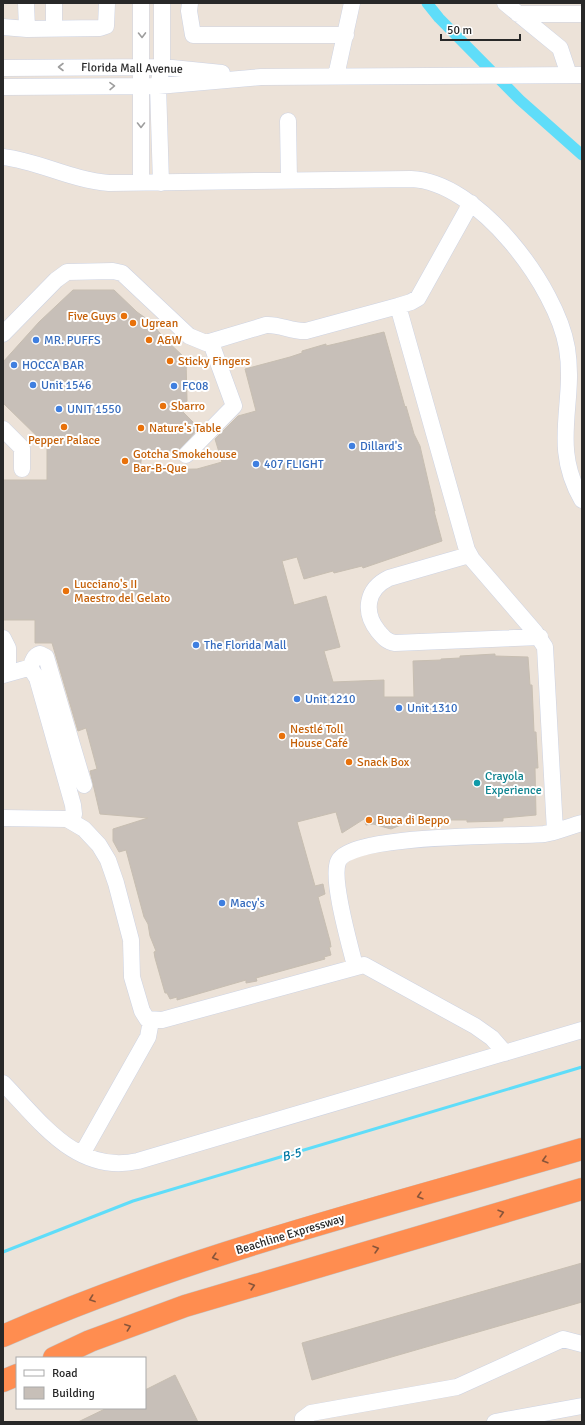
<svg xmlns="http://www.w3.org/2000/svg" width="585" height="1425" font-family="Signika,sans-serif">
  <rect width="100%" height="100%" fill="#ece2d8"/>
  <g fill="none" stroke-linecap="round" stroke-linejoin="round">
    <path stroke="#5fddf9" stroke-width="3" d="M3 1252 133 1201 582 1067"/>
    <path stroke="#5fddf9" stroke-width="11" d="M427 3 439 18 520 100 582 155"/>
  </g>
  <path fill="#c7bfb8" stroke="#c7beb1" d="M73 290H114L137 312 151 322 163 337 186 359 187 401 180 409 199 428 177 452 142 453 140 470 197 469 222 462 215 439 238 416 256 411 245 369 290 357 302 353V351L326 344V346L339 343 384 332 405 407 406 406 414 434 420 446 435 511H434L442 541 363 568 362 566 334 573 333 571 304 579 297 557 282 561 294 605 326 596 340 647 324 651 333 682 384 680V697H414L413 661 441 660V659L460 658V656L495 654V656L528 657 530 685H532L534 732H536L538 768H535L536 815 503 818V821L467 822V820H413L391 829 373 824 366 825 364 819 342 833 336 812 297 822 315 886 323 884 325 894 318 897 330 941 331 947H329L331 955 324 957 325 959 256 978 257 981 246 983V980L177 1000V997L170 999 167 993H165L155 958 154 952 156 951 150 936 148 924 144 917 126 850 119 852 113 841V829L148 818 100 814 90 771 97 769 86 728 78 731 52 643H35V620H3V480H47V446L3 403V362L39 322Z
    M582 1263V1302L312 1380 302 1343Z
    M175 1375 198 1422H78L107 1408H145V1390Z"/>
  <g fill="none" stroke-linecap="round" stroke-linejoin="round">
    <defs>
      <path id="minor" d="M54 3V29
        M190 3 189 11 193 35H346
        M505 3 560 48 569 75
        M518 14H582
        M3 27 27 29 26 3
        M27 29 100 28 106 26 107 3
        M3 68 162 67 222 73
        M336 76 352 3
        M3 87 158 86 261 77 582 75
        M288 121 289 181
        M3 157C39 161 70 180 109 183L411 179C478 181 557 287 567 348 576 404 550 445 582 500
        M141 183V3
        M161 183 158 86 162 67V3
        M471 203 418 298 411 302 398 306 467 550 472 559 535 632 545 647 555 831
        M3 334 56 280 67 272 113 271 122 273 189 336 206 343 266 325C280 324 292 332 306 331L398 306
        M3 429 22 448V469
        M186 455 234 406 211 343
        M469 555 389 578C366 589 363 612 378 631 383 637 387 642 395 643L540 637
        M3 638 8 648V672
        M30 669C32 663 33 656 40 654L46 657 84 785
        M3 675 28 668 33 672 37 678 73 805 74 814 72 821
        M3 818 67 819 84 829 99 845 108 860 116 883 131 940 132 977 142 1011 147 1019 162 1020 364 965 475 1026 492 1038 505 1053
        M355 966C350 945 331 881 338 862 349 833 511 837 544 834 557 832 570 826 582 823
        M3 1083C41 1122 77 1175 138 1161L582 1030
        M82 1154 148 1037 151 1021
        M304 1422 303 1419 311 1413 457 1387 563 1339 582 1344
        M495 1422 582 1406"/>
      <path id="highway" d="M3 1336C189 1254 388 1206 582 1149
        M54 1358 90 1341 185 1306 582 1189
        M3 1381 17 1375"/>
    </defs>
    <use href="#minor" stroke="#cdd3e3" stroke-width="17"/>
    <use href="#highway" stroke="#c3c3c3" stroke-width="23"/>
    <use href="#minor" stroke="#fff" stroke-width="16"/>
    <use href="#highway" stroke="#ff8d50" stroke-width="22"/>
  </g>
  <defs><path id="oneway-chevron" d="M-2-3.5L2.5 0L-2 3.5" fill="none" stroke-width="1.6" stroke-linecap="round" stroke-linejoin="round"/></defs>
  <g stroke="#9e9e9e">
    <use href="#oneway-chevron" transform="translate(142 35) rotate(89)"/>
    <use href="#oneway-chevron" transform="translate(61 67) rotate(180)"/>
    <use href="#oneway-chevron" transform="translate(112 86) rotate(-1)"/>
    <use href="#oneway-chevron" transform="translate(141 125) rotate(90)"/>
  </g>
  <g stroke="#89553a">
    <use href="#oneway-chevron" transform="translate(545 1160) rotate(164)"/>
    <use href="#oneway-chevron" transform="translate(420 1196) rotate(164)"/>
    <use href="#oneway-chevron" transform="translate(501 1213) rotate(-16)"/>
    <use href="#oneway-chevron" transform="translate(376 1249) rotate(-16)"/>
    <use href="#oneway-chevron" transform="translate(215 1257) rotate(163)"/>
    <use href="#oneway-chevron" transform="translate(252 1286) rotate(-17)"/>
    <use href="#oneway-chevron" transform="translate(92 1299) rotate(160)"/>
    <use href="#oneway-chevron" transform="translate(128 1327) rotate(-20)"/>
  </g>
  <g fill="#e8710a" stroke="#fff" stroke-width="1.5">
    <circle cx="124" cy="316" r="4"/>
    <circle cx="133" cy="323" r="4"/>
    <circle cx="149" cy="340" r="4"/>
    <circle cx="170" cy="361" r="4"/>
    <circle cx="163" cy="406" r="4"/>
    <circle cx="64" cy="427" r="4"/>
    <circle cx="141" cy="428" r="4"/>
    <circle cx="125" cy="461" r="4"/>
    <circle cx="66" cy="591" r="4"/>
    <circle cx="282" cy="736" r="4"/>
    <circle cx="349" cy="762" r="4"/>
    <circle cx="369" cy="820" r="4"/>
  </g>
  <g fill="#3f7fe0" stroke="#fff" stroke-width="1.5">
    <circle cx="36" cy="340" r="4"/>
    <circle cx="14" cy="365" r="4"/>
    <circle cx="33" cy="385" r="4"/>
    <circle cx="174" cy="386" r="4"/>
    <circle cx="59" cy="409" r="4"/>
    <circle cx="352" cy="446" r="4"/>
    <circle cx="256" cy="464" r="4"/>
    <circle cx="196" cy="645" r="4"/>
    <circle cx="297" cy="699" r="4"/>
    <circle cx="399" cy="708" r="4"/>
    <circle cx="222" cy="903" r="4"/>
  </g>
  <circle fill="#0f9aa8" stroke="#fff" stroke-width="1.5" cx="477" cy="783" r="4"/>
  <g text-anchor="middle" stroke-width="4" stroke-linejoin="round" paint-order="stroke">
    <g font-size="12" fill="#282828" stroke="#fff">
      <text transform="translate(132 68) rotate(1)" y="4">Florida Mall Avenue</text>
      <text transform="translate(290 1234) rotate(-17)" y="4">Beachline Expressway</text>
    </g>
    <g font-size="12" fill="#c56008" stroke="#fff" text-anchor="start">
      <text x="116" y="320" text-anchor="end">Five Guys</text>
      <text x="141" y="327">Ugrean</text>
      <text x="157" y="344">A&amp;W</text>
      <text x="178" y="365">Sticky Fingers</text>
      <text x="171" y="410">Sbarro</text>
      <text x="149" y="432">Nature's Table</text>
      <text x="64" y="444" text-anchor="middle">Pepper Palace</text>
      <text x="133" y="458">Gotcha Smokehouse<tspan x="133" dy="14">Bar-B-Que</tspan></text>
      <text x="74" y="588">Lucciano's II<tspan x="74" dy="14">Maestro del Gelato</tspan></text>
      <text x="290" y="733">Nestlé Toll<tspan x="290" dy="14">House Café</tspan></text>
      <text x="357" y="766">Snack Box</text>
      <text x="377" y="824">Buca di Beppo</text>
    </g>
    <g font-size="12" fill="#366cbe" stroke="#fff" text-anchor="start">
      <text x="44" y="344">MR. PUFFS</text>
      <text x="22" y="369">HOCCA BAR</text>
      <text x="41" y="389">Unit 1546</text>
      <text x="182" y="390">FC08</text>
      <text x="67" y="413">UNIT 1550</text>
      <text x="360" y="450">Dillard's</text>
      <text x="264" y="468">407 FLIGHT</text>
      <text x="204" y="649">The Florida Mall</text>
      <text x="305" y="703">Unit 1210</text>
      <text x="407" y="712">Unit 1310</text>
      <text x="230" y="907">Macy's</text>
    </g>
    <g font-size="12" fill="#0d838f" stroke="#fff" text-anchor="start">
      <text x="485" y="780">Crayola<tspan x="485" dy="14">Experience</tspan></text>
    </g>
    <g font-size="13" font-style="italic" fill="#0178a3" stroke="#fff">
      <text transform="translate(291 1154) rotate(-17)" y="5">B-5</text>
    </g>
  </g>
  <rect width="585" height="1425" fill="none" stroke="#282828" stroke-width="8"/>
  <rect x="16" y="1357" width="130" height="52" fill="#ffffff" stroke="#a9a9a9"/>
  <rect x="24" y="1370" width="20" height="6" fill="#ffffff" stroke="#a9a9a9"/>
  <text x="52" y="1377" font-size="12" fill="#282828">Road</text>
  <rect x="24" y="1387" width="20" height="12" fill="#c7bfb8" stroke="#a9a9a9"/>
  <text x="52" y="1397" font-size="12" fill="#282828">Building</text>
  <path d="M441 34v6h79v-6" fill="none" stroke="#282828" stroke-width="2"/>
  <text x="447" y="34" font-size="12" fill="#282828" stroke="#ffffff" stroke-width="3" paint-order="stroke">50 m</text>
</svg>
